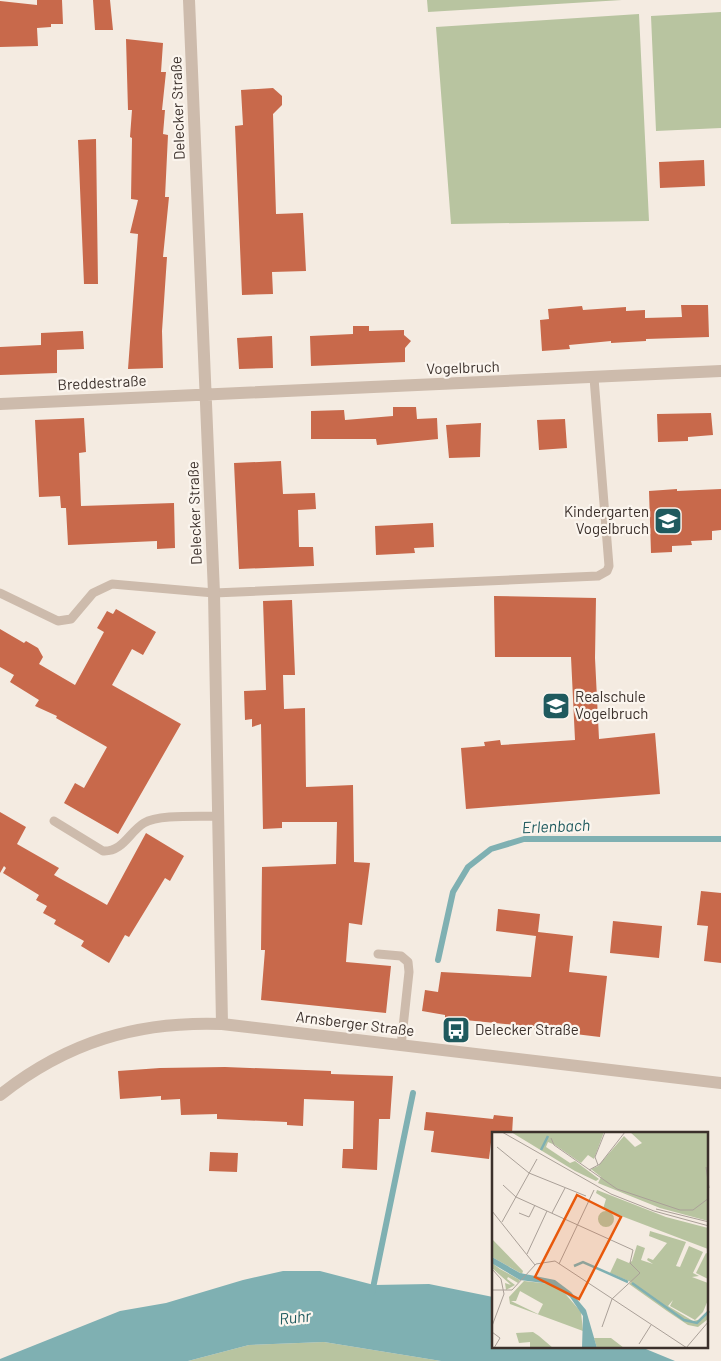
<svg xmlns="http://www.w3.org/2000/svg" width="721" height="1361" font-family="Barlow,sans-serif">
  <rect width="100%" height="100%" fill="#f4ebe1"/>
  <path fill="#b8c4a0" d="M427 0H622L428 12Z
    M721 12V128L656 131 651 16Z
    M639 14 649 221 451 224 436 27Z
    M324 1342 441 1361H188L249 1345Z"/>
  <path fill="#7fb0b2" d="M283 1271H320L374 1285 429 1284 493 1297V1347H641L675 1361H441L324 1342 249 1345 188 1361H0V1359L120 1311 166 1303 243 1280Z"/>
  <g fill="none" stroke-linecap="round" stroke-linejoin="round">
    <path stroke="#7fb0b2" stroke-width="6" d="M438 960 453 892 468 867 491 849 524 839H721
      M372 1293 413 1093"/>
  </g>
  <path fill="#c8694b" d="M37 0H62L63 24H51V27L37 28 38 46 0 47V1L37 5Z
    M93 0H110L113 30H95Z
    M126 39 163 43 161 72H166L162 110H165L163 134 168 135 165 197H169L163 257H167L162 331 163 368 128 369 138 234 130 233 138 200 131 199 132 138 130 137 132 110H128Z
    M273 88 282 96V105L273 114 276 214 303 213 306 271 272 272 273 294 242 295 235 126 243 125 241 90Z
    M96 139 98 284H84L78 140Z
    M704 160 705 186 660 188 659 162Z
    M681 305H708L709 337 646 339V341L611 343V341L569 345 570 349 542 351 540 320 549 319 548 309 582 306 583 310 626 307V311L645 310V318L682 317Z
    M353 326H369V331L404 330V335L411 341 405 348V362L311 366 310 336 353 334Z
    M83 331 84 349 57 350V373L0 375V347L41 345V333Z
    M272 336 273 368 239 369 237 338Z
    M393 407H416L417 419 437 418 438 439 377 445 376 439H311V411L344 410 345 420 393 416Z
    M711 413 713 435 688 437V441L658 442 657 414Z
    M84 418 86 452 79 453 81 506 174 503 175 548 157 549V541L68 545 66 508H61L60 496 39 497 35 420Z
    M565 419 567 448 539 450 537 420Z
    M481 423 480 457 449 458 446 425Z
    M281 461 283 494 315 493 316 509 298 510 299 547H313L314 566 239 569 234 463Z
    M677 489V491L721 489V530L712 531V540L691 541 692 545 672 546V552L651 553 649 491Z
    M433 523 434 547 414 548 415 553 376 555 375 526Z
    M494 596 596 598 595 658 599 739 655 733 660 794 466 809 461 748 485 746 484 742 500 740 501 745 575 740 571 657H495Z
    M292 600 295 675H283L284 709 305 708 306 787 353 785 354 862 370 863 362 925 349 923 346 962 391 966 386 1013 261 1000 265 950H261L262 867 336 864 337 822H282V828L263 829 261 724 252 727V719L245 720 244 691 266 690 263 601Z
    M116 609 156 632 143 655 132 649 112 685 181 724 118 834 64 803 75 783 84 788 107 747 56 718 57 716 35 706 39 700 10 682 14 675 0 667V629L24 643 26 641 38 648 43 657 39 664 75 685 104 632 97 628 107 611 113 614Z
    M0 812 26 827 17 844 59 868 54 875 107 905 146 833 184 856 170 881 165 878 129 937 125 935 109 963 81 946 84 941 54 924 56 920 43 913 47 906 36 900 39 895 3 873 6 868 4 866 0 873Z
    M701 891 721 893V963L704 961 708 926 697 925Z
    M498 909 540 914 538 932 573 936 569 972 607 976 600 1037 525 1028V1026L445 1018V1015L422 1011 425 990 438 992 441 972 531 977 536 936 496 931Z
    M613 921 662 926 659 958 610 953Z
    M225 1067 331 1071V1074L393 1076 390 1119H379L377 1170 342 1168 343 1149H353L354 1101 304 1099 303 1126 287 1125V1122L217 1119V1114L181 1115 180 1099 161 1100V1096L120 1099 118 1071 160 1068Z
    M426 1112 493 1119 494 1115 513 1117 512 1134H492L489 1159 431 1152 434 1131 424 1130Z
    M210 1152 238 1153 237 1172 209 1171Z"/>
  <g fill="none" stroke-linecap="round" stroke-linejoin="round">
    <path stroke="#cdbbac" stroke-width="9" d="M0 593 58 621 71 619 93 593 112 584 214 593 598 576 607 571 609 566 594 378
      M54 821 103 851C123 852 129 832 144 823 159 814 200 817 219 816
      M378 954 401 956 408 962 409 972 401 1046"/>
    <path stroke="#cdbbac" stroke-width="12" d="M189 0 214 593 222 1024
      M0 404 721 371"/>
    <path stroke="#cdbbac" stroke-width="12" d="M0 1095C67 1042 137 1021 222 1024L721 1083"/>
  </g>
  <defs>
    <symbol id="school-square" viewBox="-11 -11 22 22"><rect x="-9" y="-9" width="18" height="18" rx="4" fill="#1f5a5e" stroke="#fbf5ee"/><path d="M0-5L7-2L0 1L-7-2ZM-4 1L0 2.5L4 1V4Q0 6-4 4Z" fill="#fff"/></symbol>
    <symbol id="bus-square" viewBox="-11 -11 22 22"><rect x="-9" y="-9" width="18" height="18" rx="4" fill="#1f5a5e" stroke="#fbf5ee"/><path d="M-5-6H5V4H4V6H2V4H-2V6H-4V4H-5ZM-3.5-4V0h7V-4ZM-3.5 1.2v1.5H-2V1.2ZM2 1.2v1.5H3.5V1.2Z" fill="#fff"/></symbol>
  </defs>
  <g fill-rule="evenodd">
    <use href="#school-square" x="652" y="505" width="32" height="32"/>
    <use href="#school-square" x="540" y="690" width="32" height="32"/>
    <use href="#bus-square" x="440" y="1014" width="32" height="32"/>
  </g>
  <g text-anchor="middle" stroke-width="4.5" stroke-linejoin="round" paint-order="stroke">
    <g font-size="15" fill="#3b302b" stroke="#fbf5ee">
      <text transform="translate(178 108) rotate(-92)" y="5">Delecker Straße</text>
      <text transform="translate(463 368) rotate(-2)" y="5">Vogelbruch</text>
      <text transform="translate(102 383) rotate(-3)" y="5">Breddestraße</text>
      <text transform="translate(195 513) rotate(-92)" y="5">Delecker Straße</text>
      <text transform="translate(355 1024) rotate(7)" y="5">Arnsberger Straße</text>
    </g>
    <g font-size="15" fill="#3b302b" stroke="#fbf5ee" text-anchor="start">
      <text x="649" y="517" text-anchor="end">Kindergarten<tspan x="649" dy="17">Vogelbruch</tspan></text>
      <text x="575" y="702">Realschule<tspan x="575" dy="17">Vogelbruch</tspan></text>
      <text x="475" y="1035">Delecker Straße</text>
    </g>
    <g font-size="16" font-style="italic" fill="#1f5a5e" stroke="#fbf5ee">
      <text transform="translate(556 826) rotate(-2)" y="6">Erlenbach</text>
      <text transform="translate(295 1317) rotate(-6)" y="6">Ruhr</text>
    </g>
  </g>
  <g transform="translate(492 1132)">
    <rect width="216" height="216" fill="#f4ebe1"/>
    <path d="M19 0H112L102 27 96 23 89 31 63 13 56 10 54 15 78 31 83 29 107 47 104 49 83 39ZM138 0H216V89L168 76 106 51 109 45 99 37 106 34 132 4 143 15 150 11ZM105 58 174 85 216 96V117L111 77 114 67 104 61ZM106 87a8 8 0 1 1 16 0a8 8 0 1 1-16 0ZM158 99 194 110 184 134 188 135 197 114 211 120 201 141 207 144 200 145 216 151V168L211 180 203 188 178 174 181 168 176 174 201 189 210 187 216 178V187L206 195 196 193 175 179 137 152 139 150 118 141 125 126 137 131 140 129 145 113 153 116 149 128 161 132 155 128 156 126 161 128 175 111 157 104ZM0 107 31 139 30 142 0 125ZM214 121 216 122V147L204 141ZM0 131 8 137 28 148 26 151 16 145 15 147 23 153 14 158 13 151 19 153 0 136ZM32 149 59 152 70 158 89 180 91 199 18 172 17 165ZM28 159 51 172 46 182 19 169H24ZM41 200 47 204 61 216H38V210L27 211 24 201ZM102 206H119L132 216H105Z" fill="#b8c4a0" fill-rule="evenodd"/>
    <path d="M0 125 28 141 63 148 79 160 94 178 105 216H90L91 184 78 165 59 152 28 148 1 132Z" fill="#7fb0b2"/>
    <path fill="none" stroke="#7fb0b2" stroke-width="2.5" d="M49 18 56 4M82 134 91 130 136 150M140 151 192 188 205 191 217 179"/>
    <path fill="none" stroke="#aaa098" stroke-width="1" d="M10 0 119 62 162 79 217 94M59 6 62 13 125 57 188 78H201L217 66M5 15 37 41 94 64M106 33 103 25 113 0M214 35 217 56M97 38 108 32 133 0M11 53 24 65 141 118 138 131 148 141 120 167 110 195M164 77 217 90M0 79 43 133M27 81 37 85 43 73M60 81 73 56M10 90 45 27M35 122 55 79M67 132 102 58M0 137 9 147 12 162 0 194M0 158H20L44 132 63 129 195 216M0 200 8 206 2 216M147 212 159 193M194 216 217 189"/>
    <path fill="#e8590c" fill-opacity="0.15" stroke="#e8590c" stroke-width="2.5" d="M85 63 129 85 87 167 43 145Z"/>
    <rect width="216" height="216" fill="none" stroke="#3b302b" stroke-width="2.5"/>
  </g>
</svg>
